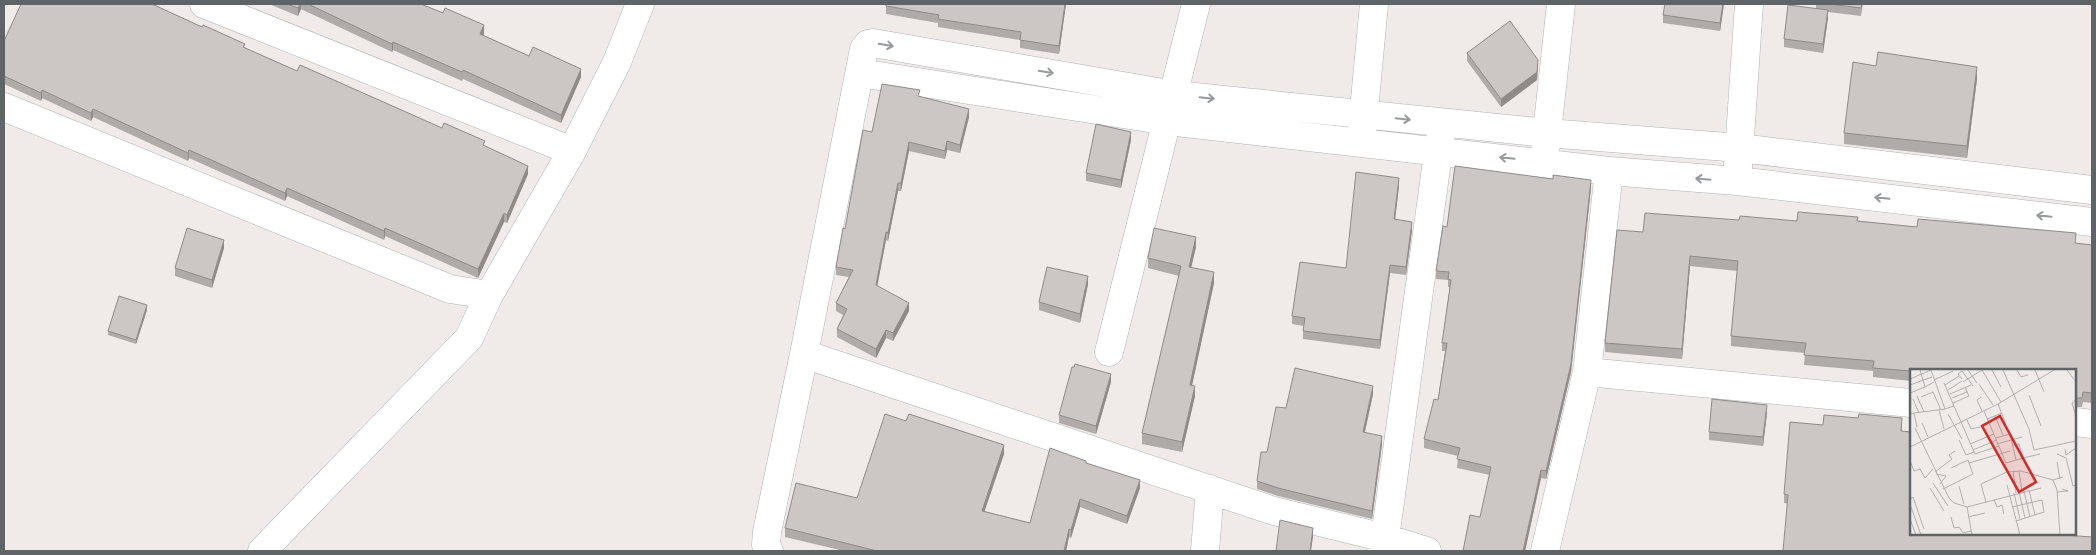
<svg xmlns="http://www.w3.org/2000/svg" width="2096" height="555" font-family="Montserrat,sans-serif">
  <rect width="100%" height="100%" fill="#f0ebe8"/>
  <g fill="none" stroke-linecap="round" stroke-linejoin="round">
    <defs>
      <path id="minor" d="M204 4 572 151
        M860 73 1168 121 1609 171 1737 181 2092 222
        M4 107 450 289 489 295
        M1362 132 1374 4
        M1545 151 1561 4
        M1738 167 1749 4
        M1109 352 1196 4
        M804 354 1274 511 1385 538 1427 551
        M1587 372 1911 403
        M2075 422 2092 424
        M262 551 469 338 489 295 572 151 617 62 640 4
        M769 551 766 545 767 532 804 354 864 49 868 44 873 43 1175 95 1547 133 1740 148 2092 190
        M1205 551 1210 489
        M1381 551 1385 538 1441 132
        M1545 551 1587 372 1609 171"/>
    </defs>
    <use href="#minor" stroke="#b0b4b6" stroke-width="29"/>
    <use href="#minor" stroke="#fff" stroke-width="28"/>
  </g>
  <path fill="#afaba9" d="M269 4H421L484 34 483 35 529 56 581 77 561 123 463 79 462 81 393 50 392 52 301 9 298 16Z
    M886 4H1066L1059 54 1020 48V40L938 27V23L886 14Z
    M1724 4 1720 31 1663 23V15Z
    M1816 4H1863L1861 16 1828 12V18L1823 53 1784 47V39L1816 9Z
    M4 41 245 48 297 71 485 146 528 174 507 223 504 222 478 278 385 236 384 240 287 196 285 201 189 158 188 161 93 117 91 121 42 98 41 101 4 84Z
    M1467 53 1538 68 1537 80 1501 107 1467 61Z
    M1876 66 1977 79 1967 158 1844 144V133Z
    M920 97 969 117 960 153 947 150 945 159 909 151 901 191H898L888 241 886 240 877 286 909 311 893 341 886 338 876 358 837 337V329L843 315 836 311V303L849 277 836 275V267L845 229 872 132Z
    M1131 140 1121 188 1086 181V173Z
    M1399 186 1395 220 1412 230 1406 275 1390 273 1380 349 1303 339V331L1304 326 1292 324V316L1346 268Z
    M1591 188 1571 372 1546 479 1541 478 1525 551H1463L1480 517 1490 475 1457 468 1458 456 1424 448V439L1438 400 1445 351H1442V343L1450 287H1448V280L1436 279V271L1447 227Z
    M1739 220 1797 221H1858L2092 245V403L2083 402 2082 407H2075V370H1911V381L1873 377V371L1804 365 1805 353 1731 346V336L1737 271 1690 266 1682 359 1605 352V343L1643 232Z
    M1196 247 1191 267 1214 283 1192 385 1195 396 1182 452 1142 444V433L1179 276 1148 268V258Z
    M224 248 212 288 175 276V268Z
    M1088 284 1080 323 1039 310V302Z
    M147 310 136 344 108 335V331Z
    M1111 382 1096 434 1059 423V415Z
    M1373 394 1365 432 1382 444 1372 519 1278 496 1257 489V481L1267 452 1286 408Z
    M1767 413 1763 446 1709 440V432Z
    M1823 425 1902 427V431L2064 534V535L2092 551 1784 503V494Z
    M1004 454 984 511 1030 523 1086 463 1140 488 1127 524 1080 507 1071 538 1069 537 1066 551H844L785 537V528L857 498Z"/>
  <path fill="#8f8b89" d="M300 4H301V9L298 16V8Z
    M1065 4H1066L1059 54V46Z
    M1723 4H1724L1720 31V23Z
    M1828 10V18L1823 53V44Z
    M484 25V34L480 42V34Z
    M393 42V50L392 52V44Z
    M1538 60 1537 80 1501 107V99Z
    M1977 67V79L1967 158V146Z
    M581 69V77L561 123V115Z
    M42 90V98L41 101V93Z
    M93 109V117L91 121V113Z
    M969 109V117L960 153V145Z
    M1131 132V140L1121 188V180Z
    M947 141V150L945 159V151Z
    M909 142V151L901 191V183Z
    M189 150V158L188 161V153Z
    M528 166V174L507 223V215Z
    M1399 178V186L1394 228V219Z
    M1591 180V188L1571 372 1546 479V471Z
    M898 183V191L888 241V233Z
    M287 188V196L285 201V193Z
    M504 213V222L478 278V269Z
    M1412 222V230L1406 275V267Z
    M385 228V236L384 240V231Z
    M886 232V240L876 293V285Z
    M1196 237V247L1189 277V267Z
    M224 240V248L212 288V280Z
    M1690 256V266L1682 359V349Z
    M1390 265V273L1380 349V340Z
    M1214 272V283L1190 395V385Z
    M1088 276V284L1080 323V314Z
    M909 303V311L893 341V333Z
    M147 305V310L136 344V340Z
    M886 330V338L876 358V349Z
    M1111 374V382L1096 434V426Z
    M1195 386V396L1182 452V442Z
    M1373 386V394L1363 440V432Z
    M1767 405V413L1763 446V437Z
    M1382 436V444L1372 519V511Z
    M1004 445V454L982 519V511Z
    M1541 470V478L1525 551H1523Z
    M1140 480V488L1127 524V516Z
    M1080 499V507L1071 538V530Z
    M1313 528V537L1311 551H1310Z
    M1069 529V537L1066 551H1064Z"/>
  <path fill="#ccc7c4" stroke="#8f8b89" d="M21 4H152L202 27 203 25 245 44 243 47 297 71 300 65 442 128 444 123 485 141 483 145 528 166 507 215 504 213 478 269 385 228 384 231 287 188 285 193 189 150 188 153 93 109 91 113 42 90 41 93 4 76V41Z
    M287 4H300L298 8Z
    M308 4H421L443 13 445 8 484 25 480 34 529 56 533 47 581 69 561 115 463 70 462 72 393 42 392 44Z
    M886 4H1065L1059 46 1020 40 1021 32 938 19 939 15 886 6Z
    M1665 4H1723L1720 23 1663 15Z
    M1829 4H1862L1861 8Z
    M1788 5 1828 10 1823 44 1784 39Z
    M1510 21 1538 60 1537 72 1501 99 1467 53Z
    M1878 52 1977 67 1967 146 1844 133 1853 62 1876 66Z
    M882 84 920 90 918 96 969 109 960 145 947 141 945 151 909 142 901 183H898L888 233 886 232 876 285 909 303 893 333 886 330 876 349 837 329 847 309 836 303 853 270 836 267 843 228 845 229 863 130 872 132Z
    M1096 124 1131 132 1121 180 1086 173Z
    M1455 166 1553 179V175L1591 180 1571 364 1546 471 1541 470 1523 551H1463L1470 515 1480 517 1491 467 1457 459 1460 448 1424 439 1434 399 1438 400 1447 343H1442L1451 280 1448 279 1449 272 1436 271 1443 226 1447 227Z
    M1356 172 1399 178 1394 219 1412 222 1406 267 1390 265 1380 340 1303 331 1305 318 1292 316 1300 262 1346 268Z
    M1798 212 1858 217 1857 221 1917 227 1918 219 2076 233 2075 243 2092 245V393L2083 392 2082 398H2075V370H1911V371L1873 368 1874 361 1804 355 1806 343 1731 336 1738 261 1690 256 1682 349 1605 343 1617 230 1643 232 1645 213 1739 220 1740 216 1797 221Z
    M187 228 224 240 212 280 175 268Z
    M1154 228 1196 237 1189 267 1214 272 1190 385 1195 386 1182 442 1142 433 1181 266 1148 258Z
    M1047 267 1088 276 1080 314 1039 302Z
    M119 296 147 305 136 340 108 331Z
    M1075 364 1111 374 1096 426 1059 415 1072 367H1074Z
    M1295 368 1373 386 1363 432 1382 436 1372 511 1278 488 1257 481 1261 452H1267L1276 407 1286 408Z
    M1712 399 1767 405 1763 437 1709 432Z
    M885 414 906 421 909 414 1004 445 982 511 1030 523 1050 448 1086 461V463L1140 480 1127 516 1080 499 1071 530 1069 529 1064 551H877L785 528 796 483 857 498Z
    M1859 414 1902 418 1901 431 1911 432V534H2064V535L2092 537V551H1783L1788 495 1784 494 1790 422 1823 425 1824 415 1858 418Z
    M1280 520 1313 528 1310 551H1276Z"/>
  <defs><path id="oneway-shaft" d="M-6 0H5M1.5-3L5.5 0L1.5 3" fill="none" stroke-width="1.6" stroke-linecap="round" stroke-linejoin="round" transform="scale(1.25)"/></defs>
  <g stroke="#979b9c">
    <use href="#oneway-shaft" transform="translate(886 45) rotate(9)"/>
    <use href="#oneway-shaft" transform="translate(1046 72) rotate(10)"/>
    <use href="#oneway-shaft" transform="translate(1207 98) rotate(6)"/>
    <use href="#oneway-shaft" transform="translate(1403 119) rotate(6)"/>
    <use href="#oneway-shaft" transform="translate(1507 158) rotate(-174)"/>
    <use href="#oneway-shaft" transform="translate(1703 179) rotate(-175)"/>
    <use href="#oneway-shaft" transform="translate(1882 198) rotate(-174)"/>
    <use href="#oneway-shaft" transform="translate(2044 216) rotate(-174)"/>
  </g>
  <g transform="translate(1910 369)">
    <rect width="166" height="166" fill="#f0ebe8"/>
    <path fill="none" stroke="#b2b1b0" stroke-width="1" d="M10 1 15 18 24 13M58 1 67 14M72 1 91 33M82 1 91 18M93 1 119 60 124 81 166 72M107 1 111 8 118 6M125 1 134 23M157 1 166 13M0 10 21 1M52 10 48 5 52 2 63 17M24 11 43 2M53 13 72 1M34 14 44 37 35 40M69 15 83 36M0 16 22 8M35 16 49 7M38 21 52 12M0 24 15 18M40 25 61 16M119 26 131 57M7 27 14 43M11 28 23 23 31 41M71 28 67 31 72 42M42 29 57 23M3 30 9 44M166 31 162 34 166 47M43 34 59 27 55 18M88 35 96 56M44 37 65 85 89 77M29 41 34 60M74 42 96 94M4 44 35 40 21 1M0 45 4 44 7 58M38 45 52 70M85 47 93 66M77 50 92 44M57 51 61 60 70 58M12 54 18 68M5 59 39 129 44 134 57 138 62 166M86 69 100 65 106 91M49 71 56 86 64 83M60 75 84 65M87 75 112 68M0 78 88 35 144 1M155 80 156 86 166 79M63 81 87 71M147 85 156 89 163 117 166 116M113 89 130 85M0 92 4 102 10 100 15 109 23 100M147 93 150 110M96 94 113 89 109 75 103 76M41 99 58 91 59 94M103 102 106 124M109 102 112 122M25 103 42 90 39 86 45 82M26 105 36 107 30 115M143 111 147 121 150 166M23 114 38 137M97 116 110 166M49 117 54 135M20 119 34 142M33 120 63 105 59 94 100 82M119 121 125 146M114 122 120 148M109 123 115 149M147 123 158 122 152 120M104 124 110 150M0 130 3 128 14 160M84 130 87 138 92 136 94 145M76 133 71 115 97 103 111 102 143 111 153 108M0 135 11 166M57 138 131 119M102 138 132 131 134 143 106 152M41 148 44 159 49 158 53 164 61 162M58 148 75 144M0 150 6 166"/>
    <path fill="#d62828" fill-opacity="0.15" stroke="#d62828" stroke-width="2.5" d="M90 47 126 113 109 123 72 57Z"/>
    <rect width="166" height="166" fill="none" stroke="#5f6567" stroke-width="2.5"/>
  </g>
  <rect width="2096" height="555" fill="none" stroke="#5f6567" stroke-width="10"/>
</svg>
